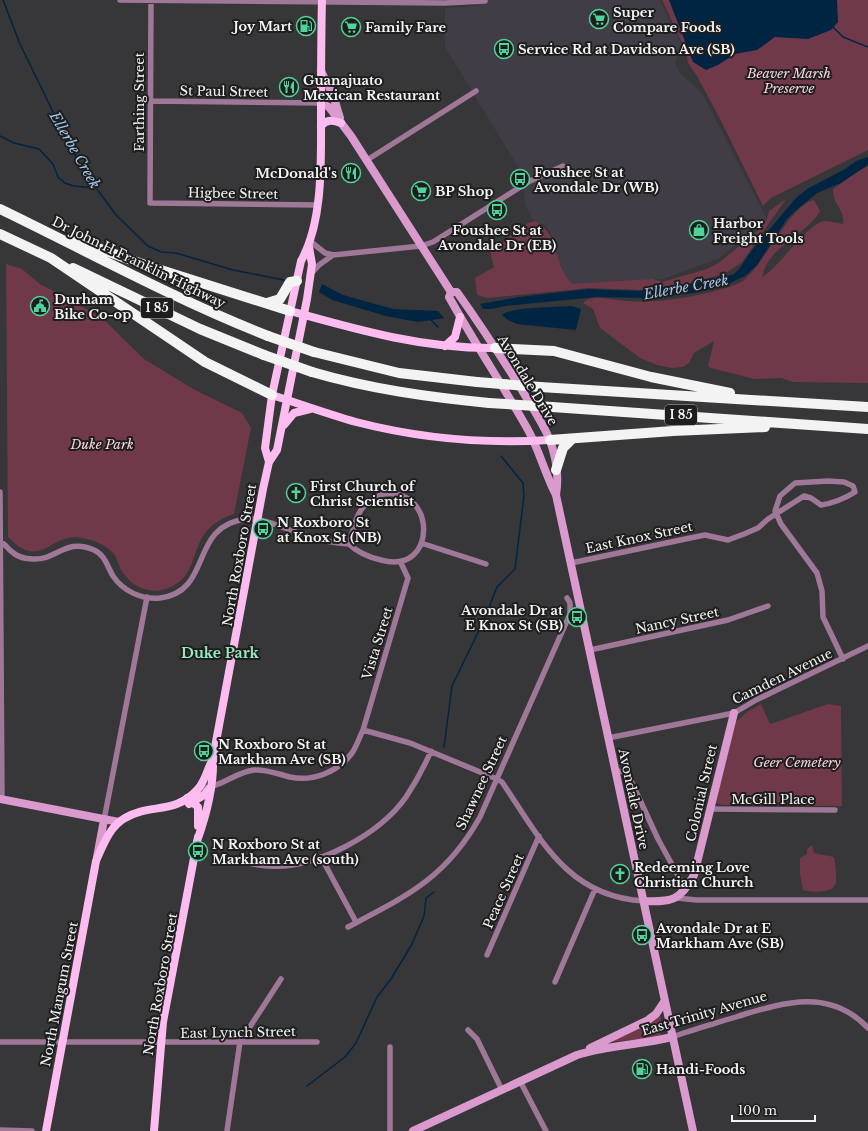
<svg xmlns="http://www.w3.org/2000/svg" width="868" height="1131" font-family="'Libre Baskerville',serif">
  <rect width="100%" height="100%" fill="#373639"/>
  <path fill="#413d46" d="M479 0H660L681 44 675 64 680 73 702 93 767 219 718 259 663 279 567 285 551 235 546 226 533 220 525 205 523 175 445 47V8L479 6Z"/>
  <path fill="#703949" d="M662 0H868V150L771 198 763 206 719 117 697 76 688 63 686 51Z
    M868 166V383L793 382 781 378 754 379 711 368 708 366 714 341 694 353 689 363 683 367 672 368 657 365 640 358 600 328 593 309 583 303C592 293 615 301 627 301 657 304 700 296 729 287 734 285 741 283 745 279 764 264 792 203 814 200L820 211C808 234 768 246 762 277 780 267 807 223 825 221 831 221 837 223 843 224 845 208 833 207 833 189L843 182 849 175Z
    M786 199 742 262 726 273 691 283 643 290 589 288 487 298 477 295 475 278 494 267 490 252C506 243 517 225 535 221 561 235 552 264 572 284L653 279 662 282 707 269 720 262 761 228 767 219 769 211Z
    M6 264 22 269 40 284 101 317 144 359 195 390 242 413 251 428 234 514C223 518 214 522 206 532 190 552 197 578 166 589 147 595 129 585 120 568 118 564 117 558 114 554 106 545 94 540 82 538 50 532 41 572 8 537Z
    M761 704 770 724 828 704 841 706 842 806 723 805 716 803 736 722 747 712Z
    M812 845 814 853 834 857 836 870V883L833 888C825 893 812 892 803 890L800 874V858L807 854V849Z
    M660 1015 663 1029 660 1035 644 1039 609 1042Z"/>
  <path fill="#002542" d="M669 0H837L838 22 831 30 808 39 775 37 757 50 735 54 718 65 706 70 693 62Z
    M868 157V165L841 183 817 193 794 212 787 219 757 265 745 276 724 286 694 293 647 298 596 297 506 306 491 309H483L480 304 520 297 587 289 639 291 710 281 734 274 739 269 752 250 796 198 807 189 845 169 856 161Z
    M322 284 343 295 393 309 438 311 444 318 418 322 386 316 332 300 319 292Z
    M571 306 581 309 576 330 517 324 508 320 502 315C510 307 558 307 571 306Z"/>
  <g fill="none" stroke-linecap="round" stroke-linejoin="round">
    <path stroke="#002542" stroke-width="1.5" d="M3 0 20 44 56 118 83 170 116 215 148 246 161 252 176 253 233 270 284 280
      M833 27 843 37 868 47
      M0 136 14 143 39 149 53 164 58 177 65 183 73 186 95 188
      M431 320 438 327
      M444 747 452 686 484 620 497 587 515 569 524 496 523 483 501 456
      M307 1086 345 1057 356 1043 377 997 391 979 412 944 424 916 426 898 434 892"/>
    <path stroke="#9f7797" stroke-width="5.5" d="M120 0 445 3 485 1
      M151 0 150 203 317 205
      M150 101 321 103
      M367 160 476 91
      M310 241 325 253 333 255 421 246 433 242 530 181 563 166
      M311 274 319 265 333 255
      M0 492 2 800
      M383 494C437 486 438 576 381 560 368 557 358 553 349 544 356 519 357 504 383 494Z
      M0 542C5 543 7 548 11 551 17 557 25 559 33 559 56 561 66 537 94 550 105 555 107 566 113 576 123 591 142 600 160 598 214 591 188 526 246 519 264 517 292 532 310 537 323 541 335 543 349 544
      M421 543 486 564
      M571 563 695 537 705 535 728 540 744 534 758 528 768 519 804 496 811 498 821 505C834 503 844 499 855 492L853 486 844 482 828 481 795 483 780 496 775 511 781 524 817 573 822 591 823 617 843 659
      M590 650 728 620 768 606
      M363 730 410 743 497 779 502 782C540 838 567 897 644 901
      M608 738 734 713 756 700 868 646
      M616 771 627 772 658 839 681 881 687 887
      M199 788C221 788 233 773 254 770 266 769 278 774 290 777 313 782 338 772 352 753 357 746 359 738 363 730L408 578 401 563
      M710 809 835 810
      M104 820 147 597
      M321 857 356 922
      M231 859C244 862 257 866 270 866 316 869 380 834 406 797 416 782 424 767 431 751
      M677 898 696 900H868
      M348 927C407 896 446 878 480 817L570 614V603L567 598
      M487 955 539 836
      M555 982 595 889
      M468 1030 477 1039 502 1090
      M672 1037C694 1029 717 1023 739 1016 785 1002 830 988 868 1028
      M0 1042H317
      M390 1047V1131
      M520 1081 546 1131
      M0 1130 32 1131
      M227 1131 240 1042 281 979"/>
    <path stroke="#da9acd" stroke-width="8" d="M321 71 333 95 340 118
      M321 103 329 107 351 136 451 292
      M451 292 449 297C474 342 502 384 527 428 539 449 545 474 556 495L693 1131
      M451 292H457C479 323 500 355 520 387 530 404 541 420 549 438 556 456 559 477 556 495
      M0 799 119 822
      M97 857 104 820
      M644 901C672 902 680 901 694 875L734 713
      M590 1048 648 1020 656 1014 664 1002
      M413 1131 577 1055C608 1045 640 1045 672 1037"/>
    <path stroke="#fdbcf0" stroke-width="8" d="M321 126C327 119 333 120 341 123
      M290 311C358 330 424 349 495 348
      M445 346 455 337 460 317
      M272 395C300 404 328 414 356 422 418 438 486 444 550 440
      M284 425 294 413 310 409
      M269 462 265 448 272 395 301 261C323 222 321 163 321 119 321 79 321 40 322 0
      M187 798 198 807V826
      M189 804 204 795 210 788
      M197 841C206 816 214 785 213 758L263 489 269 462 277 450 307 299 312 264 309 247
      M46 1131 96 861C103 845 110 826 125 818 150 803 175 815 198 789 205 781 207 770 212 761
      M154 1131 163 1022 198 837"/>
    <path stroke="#f3f3f3" stroke-width="10" d="M0 209C89 252 176 300 268 336
      M0 234 51 258 205 362 272 395
      M70 238 145 265 290 311
      M73 268 200 329 264 355
      M267 303 280 299 290 282 297 281
      M495 348 554 351 651 377 730 393
      M314 352 399 373 477 382
      M312 372C370 389 428 397 489 403
      M540 387 868 407
      M552 407 868 429
      M550 440 673 431 765 427
      M556 470 563 448 572 439"/>
    <path stroke="#f3f3f3" stroke-width="10" d="M268 336 314 352
      M264 355 312 372
      M477 382 540 387
      M489 403 552 407"/>
  </g>
  <defs>
    <symbol id="supermarket-ring" viewBox="-11 -11 22 22"><circle r="9.5" fill="#1f1e1f" stroke="#4fd399" stroke-width="1.5"/><path d="M-6-5.5h2.5l.6 2H6L4.5 2H-2.5L-4.4-4H-6ZM-1.5 3.2a1.3 1.3 0 1 0 .1 0ZM3 3.2a1.3 1.3 0 1 0 .1 0Z" fill="#4fd399"/></symbol>
    <symbol id="fuel-ring" viewBox="-11 -11 22 22"><circle r="9.5" fill="#1f1e1f" stroke="#4fd399" stroke-width="1.5"/><path d="M-5.5-6h7V0h2V4h1.3V-2.5L3-4.5l.8-.8L6-3V5H2.5V1h-1V6h-7ZM-4.2-4.7v3.2H.2V-4.7Z" fill="#4fd399"/></symbol>
    <symbol id="bus-ring" viewBox="-11 -11 22 22"><circle r="9.5" fill="#1f1e1f" stroke="#4fd399" stroke-width="1.5"/><path d="M-5-6H5V4H4V6H2V4H-2V6H-4V4H-5ZM-3.5-4V0h7V-4ZM-3.5 1.2v1.5H-2V1.2ZM2 1.2v1.5H3.5V1.2Z" fill="#4fd399"/></symbol>
    <symbol id="restaurant-ring" viewBox="-11 -11 22 22"><circle r="9.5" fill="#1f1e1f" stroke="#4fd399" stroke-width="1.5"/><path d="M-5-6h1v4h1v-4h1v4h1v-4h1v5L-1.5 .5V6h-2V.5L-5-1ZM5-6V6H3V1.5H1.5Q1.5-4 5-6Z" fill="#4fd399"/></symbol>
    <symbol id="shop-ring" viewBox="-11 -11 22 22"><circle r="9.5" fill="#1f1e1f" stroke="#4fd399" stroke-width="1.5"/><path d="M-5-2.5h2.3a2.7 3.5 0 0 1 5.4 0H5L5.5 6h-11ZM-1.5-2.5h3a1.5 2.3 0 0 0-3 0Z" fill="#4fd399"/></symbol>
    <symbol id="civic-ring" viewBox="-11 -11 22 22"><circle r="9.5" fill="#1f1e1f" stroke="#4fd399" stroke-width="1.5"/><path d="M-.6-6.5H3V-4.5H.6V-3L4-1V1h2V6H-6V1h2V-1L-.6-3ZM-1.2 2.5V6h2.4V2.5Z" fill="#4fd399"/></symbol>
    <symbol id="church-ring" viewBox="-11 -11 22 22"><circle r="9.5" fill="#1f1e1f" stroke="#4fd399" stroke-width="1.5"/><path d="M-1.2-6h2.4v3.5h3.3v2.4h-3.3V6h-2.4V-.1h-3.3v-2.4h3.3Z" fill="#4fd399"/></symbol>
  </defs>
  <g fill-rule="evenodd">
    <use href="#supermarket-ring" x="588" y="8" width="22" height="22"/>
    <use href="#fuel-ring" x="295" y="15" width="22" height="22"/>
    <use href="#supermarket-ring" x="340" y="16" width="22" height="22"/>
    <use href="#bus-ring" x="493" y="38" width="22" height="22"/>
    <use href="#restaurant-ring" x="278" y="76" width="22" height="22"/>
    <use href="#restaurant-ring" x="340" y="162" width="22" height="22"/>
    <use href="#bus-ring" x="509" y="168" width="22" height="22"/>
    <use href="#supermarket-ring" x="410" y="180" width="22" height="22"/>
    <use href="#bus-ring" x="486" y="199" width="22" height="22"/>
    <use href="#shop-ring" x="688" y="219" width="22" height="22"/>
    <use href="#civic-ring" x="29" y="295" width="22" height="22"/>
    <use href="#church-ring" x="285" y="482" width="22" height="22"/>
    <use href="#bus-ring" x="252" y="518" width="22" height="22"/>
    <use href="#bus-ring" x="566" y="606" width="22" height="22"/>
    <use href="#bus-ring" x="193" y="740" width="22" height="22"/>
    <use href="#bus-ring" x="187" y="840" width="22" height="22"/>
    <use href="#church-ring" x="609" y="863" width="22" height="22"/>
    <use href="#bus-ring" x="631" y="924" width="22" height="22"/>
    <use href="#fuel-ring" x="631" y="1058" width="22" height="22"/>
  </g>
  <g text-anchor="middle" stroke-width="4" stroke-linejoin="round" paint-order="stroke">
    <g fill="#1f1e1f" stroke="#b4b4b5" stroke-width="1">
      <rect x="141" y="298" width="32" height="20" rx="3"/>
      <rect x="665" y="405" width="32" height="20" rx="3"/>
    </g>
    <g font-size="12" font-weight="bold" fill="#f4f4f5">
      <text x="157" y="312">I 85</text>
      <text x="681" y="419">I 85</text>
    </g>
    <g font-size="13" font-weight="bold" fill="#f4f4f5" stroke="#1f1e1f" text-anchor="start">
      <text x="613" y="17">Super<tspan x="613" dy="15">Compare Foods</tspan></text>
      <text x="292" y="31" text-anchor="end">Joy Mart</text>
      <text x="365" y="32">Family Fare</text>
      <text x="518" y="54">Service Rd at Davidson Ave (SB)</text>
      <text x="303" y="85">Guanajuato<tspan x="303" dy="15">Mexican Restaurant</tspan></text>
      <text x="534" y="177">Foushee St at<tspan x="534" dy="15">Avondale Dr (WB)</tspan></text>
      <text x="337" y="178" text-anchor="end">McDonald's</text>
      <text x="435" y="196">BP Shop</text>
      <text x="713" y="228">Harbor<tspan x="713" dy="15">Freight Tools</tspan></text>
      <text x="497" y="235" text-anchor="middle">Foushee St at<tspan x="497" dy="15">Avondale Dr (EB)</tspan></text>
      <text x="54" y="304">Durham<tspan x="54" dy="15">Bike Co-op</tspan></text>
      <text x="310" y="491">First Church of<tspan x="310" dy="15">Christ Scientist</tspan></text>
      <text x="277" y="527">N Roxboro St<tspan x="277" dy="15">at Knox St (NB)</tspan></text>
      <text x="563" y="615" text-anchor="end">Avondale Dr at<tspan x="563" dy="15">E Knox St (SB)</tspan></text>
      <text x="218" y="749">N Roxboro St at<tspan x="218" dy="15">Markham Ave (SB)</tspan></text>
      <text x="212" y="849">N Roxboro St at<tspan x="212" dy="15">Markham Ave (south)</tspan></text>
      <text x="634" y="872">Redeeming Love<tspan x="634" dy="15">Christian Church</tspan></text>
      <text x="656" y="933">Avondale Dr at E<tspan x="656" dy="15">Markham Ave (SB)</tspan></text>
      <text x="656" y="1074">Handi-Foods</text>
    </g>
    <g font-size="13" font-style="italic" fill="#fcd3dd" stroke="#1f1e1f">
      <text x="789" y="78">Beaver Marsh<tspan x="789" dy="15">Preserve</tspan></text>
      <text x="102" y="449">Duke Park</text>
      <text x="797" y="767">Geer Cemetery</text>
    </g>
    <g font-size="13" fill="#f4f4f5" stroke="#1f1e1f">
      <text transform="translate(224 91) rotate(1)" y="5">St Paul Street</text>
      <text transform="translate(139 102) rotate(-90)" y="5">Farthing Street</text>
      <text transform="translate(233 193) rotate(1)" y="5">Higbee Street</text>
      <text transform="translate(139 262) rotate(26)" y="5">Dr John H Franklin Highway</text>
      <text transform="translate(528 380) rotate(59)" y="5">Avondale Drive</text>
      <text transform="translate(639 537) rotate(-12)" y="5">East Knox Street</text>
      <text transform="translate(239 555) rotate(-80)" y="5">North Roxboro Street</text>
      <text transform="translate(677 620) rotate(-12)" y="5">Nancy Street</text>
      <text transform="translate(377 643) rotate(-73)" y="5">Vista Street</text>
      <text transform="translate(782 676) rotate(-26)" y="5">Camden Avenue</text>
      <text transform="translate(481 783) rotate(-65)" y="5">Shawnee Street</text>
      <text transform="translate(701 793) rotate(-77)" y="5">Colonial Street</text>
      <text transform="translate(634 799) rotate(78)" y="5">Avondale Drive</text>
      <text x="773" y="804">McGill Place</text>
      <text transform="translate(503 891) rotate(-66)" y="5">Peace Street</text>
      <text transform="translate(160 984) rotate(-80)" y="5">North Roxboro Street</text>
      <text transform="translate(59 994) rotate(-79)" y="5">North Mangum Street</text>
      <text transform="translate(704 1013) rotate(-16)" y="5">East Trinity Avenue</text>
      <text transform="translate(238 1032) rotate(-1)" y="5">East Lynch Street</text>
    </g>
    <g font-size="14" font-style="italic" fill="#a1caf1" stroke="#1f1e1f">
      <text transform="translate(75 150) rotate(60)" y="5">Ellerbe Creek</text>
      <text transform="translate(686 287) rotate(-10)" y="5">Ellerbe Creek</text>
    </g>
    <g font-size="14" font-weight="bold" fill="#96e8be" stroke="#1f1e1f">
      <text x="220" y="658">Duke Park</text>
    </g>
  </g>
  <path d="M732 1115v6h83v-6" fill="none" stroke="#f4f4f5" stroke-width="2"/>
  <text x="738" y="1115" font-size="12" fill="#f4f4f5" stroke="#1f1e1f" stroke-width="3" paint-order="stroke">100 m</text>
</svg>
